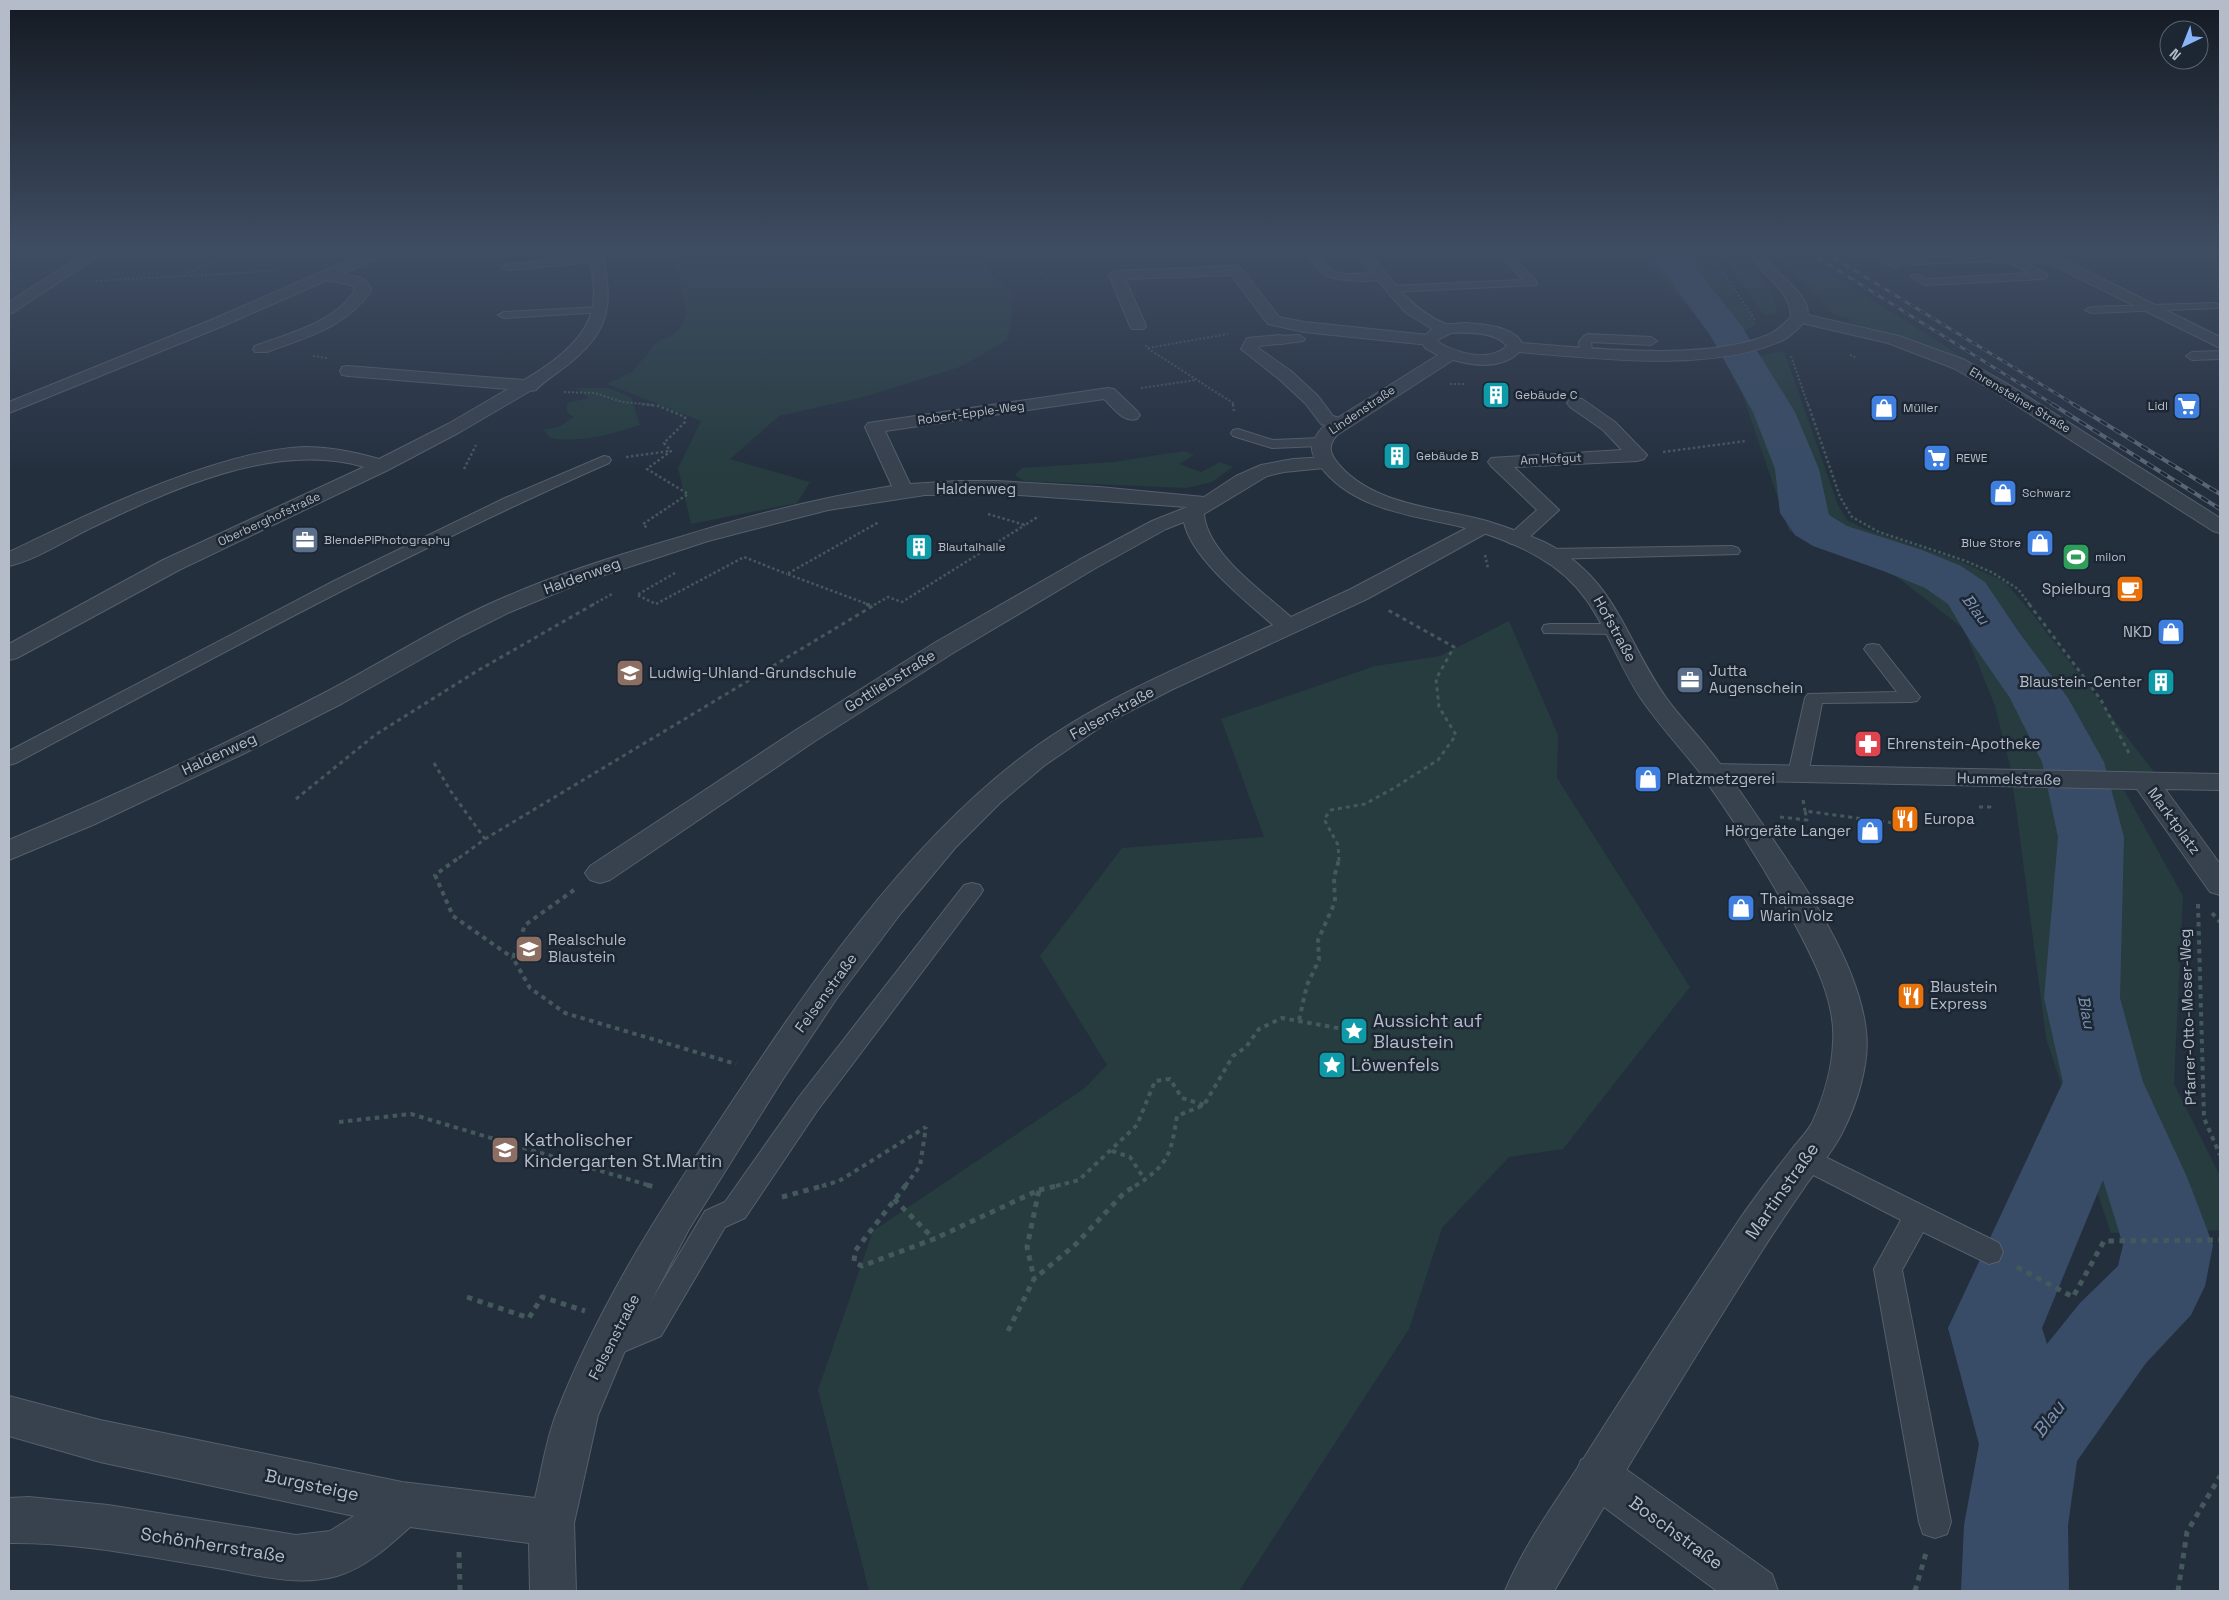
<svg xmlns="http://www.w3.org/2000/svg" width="2229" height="1600" font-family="'Space Grotesk',sans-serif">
  <rect width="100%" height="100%" fill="#242f3e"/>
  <path fill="#263c3f" d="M673 248H950L948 251 986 263 989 274 1011 291 1013 312 1007 340 960 367 863 397 779 416 730 459 810 482 797 503 691 524 678 468 701 421 607 384 632 372 657 342 678 332 687 314Z
    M1629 248H1704L1757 325 1716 343 1693 312Z
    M1718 248H1741C1744 270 1786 292 1774 315L1763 314 1721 255Z
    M1794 251 1969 361 1913 340 1848 322 1850 319 1835 315 1827 309 1821 298 1783 265 1780 260 1779 252Z
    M1784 351 1838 505 1847 520 1865 529 1960 561 2005 582 2031 612 2154 772H2114L2183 896 2174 1084 2220 1176V1230L2111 1233 2046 1038 2011 770 1995 706 1964 629 1897 577 1789 531 1731 361Z
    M575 388H608L631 397 640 425C608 435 584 443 550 438L544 430 560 426 574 417 567 413V403L589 398Z
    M1184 451 1194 455 1179 464 1201 472 1220 462 1233 467 1212 482 1186 488 1024 481 1015 475 1022 468 1113 462Z
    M1509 621 1558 735 1557 778 1690 987 1563 1149 1509 1157 1442 1228 1409 1329 1239 1591H869L818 1390 873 1231 1085 1088 1107 1065 1040 956 1122 848 1264 837 1221 719 1375 666 1440 656Z"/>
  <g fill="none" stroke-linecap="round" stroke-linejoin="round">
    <path fill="#394c67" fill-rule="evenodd" d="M1647 248H1680L1741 325 1795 412 1819 469 1829 515 1847 526 1922 550 1961 566 1985 582 2018 631 2068 698 2104 762 2124 837 2120 998 2143 1082 2187 1177 2213 1245 2205 1286 2191 1315 2146 1363 2077 1461 2068 1525 2069 1591H1961L1964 1525 1979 1444 1948 1328 2063 1082 2044 998 2058 837 2042 762 2010 698 1967 636 1948 604 1925 588 1886 572 1813 546 1795 535 1780 513 1775 469 1753 412 1710 335ZM2103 1180 2123 1245 2118 1266 2080 1303 2047 1344 2042 1328Z"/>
    <defs>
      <path id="service" d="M1303 248H1339L1334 251 1317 252C1321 257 1326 266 1332 270 1346 280 1375 267 1386 277 1379 284 1335 281 1325 275 1317 270 1309 256 1303 248Z
        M1494 248H1505L1536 281 1537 283 1536 285 1391 292 1386 289 1391 286 1523 280Z
        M1857 248H1870L1888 257 1914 258 1992 255 2014 258 2050 256 2055 259 2050 262 2026 263 2046 274 2047 276 2046 278 2042 279 1925 285 1911 277 1912 275H1920L1927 279 2029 273 2012 264 1992 261 1914 264 1899 263 1900 265 1895 268Z
        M597 256 601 257V261L507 270 502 267 507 264Z
        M2215 303 2220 305 2219 308 2091 313 2085 310 2091 307Z
        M600 307 604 308 606 310 604 312 504 318 498 315 504 312Z
        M1588 334 1651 337 1657 341 1651 345 1591 342 1592 351 1586 355 1580 351 1579 342 1584 336Z
        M1299 335 1305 339 1303 341 1280 344 1274 340 1280 336Z
        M2220 351V359L2192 360 2186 356 2192 352Z
        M1238 429 1273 440 1321 438 1328 442 1321 446 1272 448 1233 436 1231 433 1233 430Z
        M604 456 609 457 611 460 609 463C406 552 212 659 16 763L9 765V751L334 581 505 498Z
        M1732 546 1738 548 1740 551 1738 554 1549 559 1543 557 1541 554 1543 551 1549 549Z
        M1550 624H1616L1622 625 1624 629 1622 633 1616 634 1544 633 1542 629 1544 625Z
        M1873 644 1879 645 1920 697 1917 701 1911 702 1822 703 1808 774 1805 778 1798 780 1791 778 1788 774 1805 698 1808 694 1897 692 1864 649 1867 645Z
        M972 883 980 885 983 890 980 895 817 1111 745 1218 725 1227 661 1336 609 1358 598 1354 594 1344 598 1334 641 1318 705 1211 725 1202 799 1097 964 885Z
        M1805 1147 1999 1243 2003 1252 1999 1261 1989 1264 1923 1232 1902 1270 1951 1522 1947 1534 1935 1538 1923 1534 1919 1522 1874 1269 1901 1220 1796 1166 1792 1158 1796 1150Z"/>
      <path id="minor" d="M93 248H110L14 312 9 314V302Z
        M377 248H396L394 251 342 274C354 276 368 276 371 291 345 328 307 337 267 352H255L253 349 255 346C290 333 333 323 355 291L352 285 327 280 223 326 9 413V402L211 320Z
        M588 248H602C611 300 615 326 570 363 562 370 541 383 536 390L530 391 460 432 388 470 179 570 17 658 9 660V644L163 560 364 467C272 440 166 492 85 531 61 543 35 560 9 566V552C74 521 139 489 208 467 239 457 272 448 305 447 330 447 355 452 379 459L448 424 508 389 348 376 342 375 340 371 342 367 348 366 524 380C550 365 585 341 592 310 597 290 591 268 588 248Z
        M2022 248H2040L2220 337V348L2024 251Z
        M1235 266 1240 267 1279 317 1304 322 1429 335 1435 337 1437 340 1435 343 1429 345 1304 332 1268 324 1231 275 1125 279 1146 326 1144 329H1132L1130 326 1109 275 1116 271Z
        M1799 313 1899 336 1965 360 2006 383 2220 518V533L2213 531 1994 391 1953 368 1888 343 1793 321 1791 318 1793 315Z
        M1280 335 1286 337 1288 340 1286 343 1259 346 1258 348 1291 371 1318 396 1333 416 1345 420 1348 424 1345 428 1339 429 1321 424 1305 403 1279 379 1241 349 1247 338Z
        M1108 388 1114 389 1137 411 1140 415 1137 419C1123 423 1114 408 1104 399L885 431 910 484 958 481H996L1099 487 1204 497 1236 476 1261 465 1293 459 1327 457 1334 459 1337 463 1334 467 1284 472 1267 476 1204 514C1207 553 1263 592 1291 617L1351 589 1476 523 1483 521 1490 523 1493 527 1490 531 1367 599 1173 689 1105 724 1045 765 1000 803 955 848 901 913 837 998 781 1082 689 1229 624 1353 598 1415 574 1523 576 1591H530L529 1543 410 1527C389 1546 365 1568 337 1576 298 1587 256 1575 217 1568 148 1557 78 1542 9 1543V1498L29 1497 108 1505 296 1535 330 1531 354 1516 100 1462 9 1436V1396L100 1420 402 1482 535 1498C542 1470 546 1439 557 1412 598 1307 660 1210 722 1117 805 991 904 845 1026 754 1101 698 1189 663 1273 625 1246 601 1191 558 1184 522L1166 529 1094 569 953 653 815 741 610 880 600 883 590 880 585 873 590 866 796 730 936 642 1079 560 1152 521 1187 507 1006 494 925 495 828 510 708 541 583 582 510 612 462 636 343 703 245 753 95 824 9 860V840C116 795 223 746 326 692 383 662 437 627 496 601 554 575 615 556 677 538 747 516 819 498 892 486L865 427 868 423Z
        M1576 398 1582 399 1615 422 1647 455 1644 459 1637 461 1514 467 1559 510 1523 543 1516 545 1509 543 1505 539 1509 535 1537 510 1491 466 1488 462 1491 458 1622 450 1603 430 1570 407 1567 403 1570 399Z
        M1713 764 2220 774V790L2165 789 2220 864V895L2210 892 2137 789 1713 780 1704 778 1700 772 1704 766Z
        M1597 1453 1613 1460 1772 1574 1778 1591H1717L1581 1490 1575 1475 1581 1460Z"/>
      <path id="tertiary" d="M1350 248H1365C1388 275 1411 311 1446 324 1451 325 1460 323 1465 323 1482 324 1513 326 1522 343 1590 348 1708 362 1770 334 1778 330 1785 323 1791 317 1791 287 1757 276 1749 248H1763C1765 253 1766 258 1769 263 1780 276 1818 301 1805 321 1798 329 1790 337 1781 341 1709 373 1596 358 1519 352 1502 369 1474 366 1453 360L1337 435C1326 447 1331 456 1341 467 1377 506 1440 508 1487 521 1506 527 1526 534 1544 542 1617 578 1624 639 1667 699 1680 717 1696 733 1710 751 1724 768 1737 787 1750 806 1792 868 1858 955 1866 1031 1870 1063 1857 1104 1842 1133 1833 1151 1820 1166 1808 1182 1791 1207 1774 1231 1758 1257 1688 1367 1620 1479 1554 1591H1505C1524 1545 1555 1503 1582 1461 1632 1382 1683 1304 1735 1226 1752 1201 1770 1177 1789 1153 1796 1143 1806 1134 1812 1123 1823 1099 1832 1069 1833 1043 1836 1003 1815 962 1797 928 1769 875 1736 823 1701 774 1681 748 1658 724 1640 697 1606 644 1599 592 1540 558 1519 545 1494 536 1470 529 1421 516 1361 513 1325 472 1309 454 1307 445 1323 427L1438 355 1425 348 1421 340 1432 329 1405 312ZM1451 333C1468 332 1496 332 1507 346 1489 363 1456 353 1438 342L1437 340Z"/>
    </defs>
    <use href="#service" stroke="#565f6c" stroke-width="2"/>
    <use href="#minor" stroke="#565f6c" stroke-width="2"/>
    <use href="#tertiary" stroke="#565f6c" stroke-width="2"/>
    <path stroke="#44595c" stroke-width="2" stroke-dasharray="2 2" stroke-linecap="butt" d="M1707 248 1755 320
      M1041 272 1042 275
      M185 276 274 271
      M96 281 182 276 241 248
      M1146 345 1147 348 1233 403V405
      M1148 348 1228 334
      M1850 355 1857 358
      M313 356 327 358
      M1791 356 1808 405
      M1450 384H1466
      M1141 388 1196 380
      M564 392 595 393 622 402 654 405"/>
    <path stroke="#44595c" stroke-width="2.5" stroke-dasharray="2.5 2.5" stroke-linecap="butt" d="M642 404 659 406 685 417V422L664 443 671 451 647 469 688 494 643 524 647 528
      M1233 404 1234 411
      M1808 404 1840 497 1852 517 1879 532 1966 561 1993 573 2018 589 2030 605
      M1663 452 1746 441
      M626 457 670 451
      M464 469 476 445
      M988 514 1025 525 1039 516
      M1485 555 1488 568
      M675 573 637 595 656 604 744 557 787 574
      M592 605 612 594
      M870 605 787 574 879 522
      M874 605 888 597 902 602 1025 525"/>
    <path stroke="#44595c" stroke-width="3" stroke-dasharray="4 4" stroke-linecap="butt" d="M866 604 871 606
      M2029 604 2101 700 2130 755
      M434 763 450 790 485 839 455 861
      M296 799 375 735 477 671 594 604
      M1803 800 1805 811
      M1979 807H1990L1989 804
      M1780 817 1807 820 1805 811 1901 824 1919 804
      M485 839 876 604
      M1339 861 1338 845 1324 819 1331 810 1365 804 1394 788 1438 760 1456 735 1439 707 1436 679 1454 647 1386 609"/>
    <path stroke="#44595c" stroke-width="4" stroke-dasharray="4.5 4.5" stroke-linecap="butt" d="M457 859 435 875 453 916 513 958
      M574 890 525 925 513 958 530 988 565 1013 736 1064
      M2198 904 2204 1118 2220 1155
      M2212 913 2220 922
      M1299 1020 1307 985 1319 960 1318 940 1335 902 1334 878 1339 859
      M339 1122 411 1114 651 1186
      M1112 1151 1130 1157 1145 1180
      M822 1186 839 1181 926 1127
      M905 1186 920 1166 926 1127
      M1056 1186 1079 1180 1137 1125 1155 1081 1170 1079 1182 1098 1204 1105
      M1135 1186C1169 1165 1171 1153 1177 1116L1204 1105 1233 1056 1246 1047 1259 1029 1282 1018 1354 1031"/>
    <path stroke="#44595c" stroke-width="5" stroke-dasharray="5.5 5.5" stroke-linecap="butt" d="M647 1185 655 1187
      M906 1185 855 1251 854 1262 862 1266 934 1239 1039 1190 1027 1247 1034 1278
      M1039 1190 1061 1185
      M782 1197 826 1185
      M894 1199 934 1239
      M2017 1267 2073 1297 2104 1241 2220 1240
      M467 1297 529 1318 542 1297 585 1311
      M1008 1331 1034 1279 1076 1244 1125 1192 1137 1185
      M459 1552 460 1591
      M1915 1591 1926 1553
      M2178 1591 2187 1532 2220 1476"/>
    <use href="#service" fill="#38414e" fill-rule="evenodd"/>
    <use href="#minor" fill="#38414e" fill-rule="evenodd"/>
    <use href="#tertiary" fill="#38414e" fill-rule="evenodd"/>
    <defs>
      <path id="rail-far1" d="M1802 248 2054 405
        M1818 248 2075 405"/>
      <path id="rail" d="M2052 404 2220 509
        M2073 404 2220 494"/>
    </defs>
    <use href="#rail-far1" stroke="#5a6575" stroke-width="3"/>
    <use href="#rail" stroke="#5a6575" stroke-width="4"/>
    <use href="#rail-far1" stroke="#1d2633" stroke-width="2" stroke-dasharray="6" stroke-linecap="butt"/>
    <use href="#rail" stroke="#1d2633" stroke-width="2.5" stroke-dasharray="8" stroke-linecap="butt"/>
  </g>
  <linearGradient id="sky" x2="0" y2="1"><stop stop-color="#141a22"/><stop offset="0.53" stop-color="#3f4d63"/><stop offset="1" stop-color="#3f4d63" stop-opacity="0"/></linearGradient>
  <rect width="2229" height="472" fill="url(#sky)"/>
  <defs>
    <symbol id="building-square" viewBox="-11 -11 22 22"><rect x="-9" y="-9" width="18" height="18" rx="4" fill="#0f9aa8" stroke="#1d2633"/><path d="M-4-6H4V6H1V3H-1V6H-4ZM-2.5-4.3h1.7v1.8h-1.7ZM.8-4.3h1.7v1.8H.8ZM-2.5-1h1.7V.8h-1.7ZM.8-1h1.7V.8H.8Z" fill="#fff"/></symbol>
    <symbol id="supermarket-square" viewBox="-11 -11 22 22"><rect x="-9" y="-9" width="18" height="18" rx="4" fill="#3f7fe0" stroke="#1d2633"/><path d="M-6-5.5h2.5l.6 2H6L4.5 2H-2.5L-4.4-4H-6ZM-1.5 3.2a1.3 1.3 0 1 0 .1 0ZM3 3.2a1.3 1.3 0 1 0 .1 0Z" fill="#fff"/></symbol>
    <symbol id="shop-square" viewBox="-11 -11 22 22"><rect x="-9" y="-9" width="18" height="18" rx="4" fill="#3f7fe0" stroke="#1d2633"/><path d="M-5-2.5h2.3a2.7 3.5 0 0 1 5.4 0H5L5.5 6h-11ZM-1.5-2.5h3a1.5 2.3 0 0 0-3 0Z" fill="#fff"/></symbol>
    <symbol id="office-square" viewBox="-11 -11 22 22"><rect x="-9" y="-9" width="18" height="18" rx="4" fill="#5c6f8a" stroke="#1d2633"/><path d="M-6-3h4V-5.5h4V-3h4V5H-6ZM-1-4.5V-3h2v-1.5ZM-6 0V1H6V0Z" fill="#fff"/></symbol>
    <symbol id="stadium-square" viewBox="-11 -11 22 22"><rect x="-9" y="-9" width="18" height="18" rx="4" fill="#2e9e5b" stroke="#1d2633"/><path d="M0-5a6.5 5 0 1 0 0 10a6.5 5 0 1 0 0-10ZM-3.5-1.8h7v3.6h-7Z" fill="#fff"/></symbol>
    <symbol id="cafe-square" viewBox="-11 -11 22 22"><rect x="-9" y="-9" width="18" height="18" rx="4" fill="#e8710a" stroke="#1d2633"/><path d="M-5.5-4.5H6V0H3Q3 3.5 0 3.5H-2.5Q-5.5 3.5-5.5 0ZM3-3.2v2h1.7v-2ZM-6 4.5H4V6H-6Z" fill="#fff"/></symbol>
    <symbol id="school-square" viewBox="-11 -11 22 22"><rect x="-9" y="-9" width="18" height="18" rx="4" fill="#8d6e63" stroke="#1d2633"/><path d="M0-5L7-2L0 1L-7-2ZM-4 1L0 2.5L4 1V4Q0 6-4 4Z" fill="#fff"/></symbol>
    <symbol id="pharmacy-square" viewBox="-11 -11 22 22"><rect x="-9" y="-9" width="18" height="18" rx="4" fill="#e0444e" stroke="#1d2633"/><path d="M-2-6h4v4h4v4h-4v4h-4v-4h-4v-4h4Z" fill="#fff"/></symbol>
    <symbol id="restaurant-square" viewBox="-11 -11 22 22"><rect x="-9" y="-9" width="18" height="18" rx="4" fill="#e8710a" stroke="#1d2633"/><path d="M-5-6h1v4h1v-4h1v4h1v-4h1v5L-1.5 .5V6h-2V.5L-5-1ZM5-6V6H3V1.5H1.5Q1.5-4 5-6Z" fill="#fff"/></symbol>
    <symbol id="sight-square" viewBox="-11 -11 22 22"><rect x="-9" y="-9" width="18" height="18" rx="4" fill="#0f9aa8" stroke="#1d2633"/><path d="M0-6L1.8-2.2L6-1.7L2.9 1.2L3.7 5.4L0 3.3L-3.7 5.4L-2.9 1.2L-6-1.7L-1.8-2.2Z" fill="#fff"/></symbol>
  </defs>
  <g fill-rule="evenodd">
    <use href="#building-square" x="1480" y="379" width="32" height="32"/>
    <use href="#supermarket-square" x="2171" y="390" width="32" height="32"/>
    <use href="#shop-square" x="1868" y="392" width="32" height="32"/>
    <use href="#building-square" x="1381" y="440" width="32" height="32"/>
    <use href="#supermarket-square" x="1921" y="442" width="32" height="32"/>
    <use href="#shop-square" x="1987" y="477" width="32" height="32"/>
    <use href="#office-square" x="289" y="524" width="32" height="32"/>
    <use href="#shop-square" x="2024" y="527" width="32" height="32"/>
    <use href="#building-square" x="903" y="531" width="32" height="32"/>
    <use href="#stadium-square" x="2060" y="541" width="32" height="32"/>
    <use href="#cafe-square" x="2114" y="573" width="32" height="32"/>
    <use href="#shop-square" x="2155" y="616" width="32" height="32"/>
    <use href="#school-square" x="614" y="657" width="32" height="32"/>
    <use href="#office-square" x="1674" y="664" width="32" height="32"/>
    <use href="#building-square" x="2145" y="666" width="32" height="32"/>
    <use href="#pharmacy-square" x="1852" y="728" width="32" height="32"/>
    <use href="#shop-square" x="1632" y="763" width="32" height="32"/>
    <use href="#restaurant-square" x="1889" y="803" width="32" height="32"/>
    <use href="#shop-square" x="1854" y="815" width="32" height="32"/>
    <use href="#shop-square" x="1725" y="892" width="32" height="32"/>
    <use href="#school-square" x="513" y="933" width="32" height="32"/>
    <use href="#restaurant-square" x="1895" y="980" width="32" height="32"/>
    <use href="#sight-square" x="1338" y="1015" width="32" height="32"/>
    <use href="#sight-square" x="1316" y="1049" width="32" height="32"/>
    <use href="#school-square" x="489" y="1134" width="32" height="32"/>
  </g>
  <g text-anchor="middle" stroke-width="5" stroke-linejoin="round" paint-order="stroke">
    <g font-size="12" fill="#b4bcc9" stroke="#1d2633" text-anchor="start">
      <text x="1515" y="399">Gebäude C</text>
      <text x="2168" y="410" text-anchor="end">Lidl</text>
      <text x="1903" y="412">Müller</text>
      <text x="1416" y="460">Gebäude B</text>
      <text x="1956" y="462">REWE</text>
      <text x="2022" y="497">Schwarz</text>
      <text x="324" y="544">BlendePiPhotography</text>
      <text x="2021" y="547" text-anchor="end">Blue Store</text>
      <text x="938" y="551">Blautalhalle</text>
      <text x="2095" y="561">milon</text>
    </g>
    <g font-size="12" fill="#b4bcc9" stroke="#1d2633">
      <text transform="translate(2020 400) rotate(31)" y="4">Ehrensteiner Straße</text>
      <text transform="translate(1362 410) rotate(-34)" y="4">Lindenstraße</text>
      <text transform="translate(971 413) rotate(-8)" y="4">Robert-Epple-Weg</text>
      <text transform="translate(1551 459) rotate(-3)" y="4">Am Hofgut</text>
      <text transform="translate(269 519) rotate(-25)" y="4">Oberberghofstraße</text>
    </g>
    <g font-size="15" fill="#b4bcc9" stroke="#1d2633">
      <text x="976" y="494">Haldenweg</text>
      <text transform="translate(582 576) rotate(-20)" y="5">Haldenweg</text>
      <text transform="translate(1615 629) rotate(61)" y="5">Hofstraße</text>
      <text transform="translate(890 681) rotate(-32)" y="5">Gottliebstraße</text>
      <text transform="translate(1112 713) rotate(-29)" y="5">Felsenstraße</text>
      <text transform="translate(219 754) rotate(-25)" y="5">Haldenweg</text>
      <text transform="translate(2009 779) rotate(1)" y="5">Hummelstraße</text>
      <text transform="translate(2174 821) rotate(54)" y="5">Marktplatz</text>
      <text transform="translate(826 993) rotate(-54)" y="5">Felsenstraße</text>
      <text transform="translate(2188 1017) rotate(-92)" y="5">Pfarrer-Otto-Moser-Weg</text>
      <text transform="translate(614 1337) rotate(-63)" y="5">Felsenstraße</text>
    </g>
    <g font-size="15" fill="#b4bcc9" stroke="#1d2633" text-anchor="start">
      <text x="2111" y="594" text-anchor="end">Spielburg</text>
      <text x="2152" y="637" text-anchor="end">NKD</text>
      <text x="1709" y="676">Jutta<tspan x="1709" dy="17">Augenschein</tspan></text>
      <text x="649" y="678">Ludwig-Uhland-Grundschule</text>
      <text x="2142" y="687" text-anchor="end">Blaustein-Center</text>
      <text x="1887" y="749">Ehrenstein-Apotheke</text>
      <text x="1667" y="784">Platzmetzgerei</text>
      <text x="1924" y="824">Europa</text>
      <text x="1851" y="836" text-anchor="end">Hörgeräte Langer</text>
      <text x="1760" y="904">Thaimassage<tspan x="1760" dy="17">Warin Volz</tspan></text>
      <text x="548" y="945">Realschule<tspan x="548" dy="17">Blaustein</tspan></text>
      <text x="1930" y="992">Blaustein<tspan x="1930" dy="17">Express</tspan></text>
    </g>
    <g font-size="16" font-style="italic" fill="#7c92b1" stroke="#1d2633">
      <text transform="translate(1976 609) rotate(53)" y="6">Blau</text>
      <text transform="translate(2087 1012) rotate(79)" y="6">Blau</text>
    </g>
    <g font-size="18" fill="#b4bcc9" stroke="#1d2633" text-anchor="start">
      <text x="1373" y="1027">Aussicht auf<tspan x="1373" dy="21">Blaustein</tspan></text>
      <text x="1351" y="1071">Löwenfels</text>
      <text x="524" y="1146">Katholischer<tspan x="524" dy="21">Kindergarten St.Martin</tspan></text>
    </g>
    <g font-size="18" fill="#b4bcc9" stroke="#1d2633">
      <text transform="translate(1782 1191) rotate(-55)" y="6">Martinstraße</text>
      <text transform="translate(312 1485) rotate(12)" y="6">Burgsteige</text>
      <text transform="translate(1676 1533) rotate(36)" y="6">Boschstraße</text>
      <text transform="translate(213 1545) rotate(9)" y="6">Schönherrstraße</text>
    </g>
    <g font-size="19" font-style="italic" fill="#7c92b1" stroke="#1d2633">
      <text transform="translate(2048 1419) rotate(-53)" y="7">Blau</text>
    </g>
  </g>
  <rect width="2229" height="1600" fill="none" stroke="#b4bcc9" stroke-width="20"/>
  <g transform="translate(2184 45) rotate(223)"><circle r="24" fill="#1d2633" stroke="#59626f"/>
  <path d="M0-4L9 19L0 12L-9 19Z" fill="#8ab4f8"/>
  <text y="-8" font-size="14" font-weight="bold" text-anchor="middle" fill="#b4bcc9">N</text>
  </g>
</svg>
